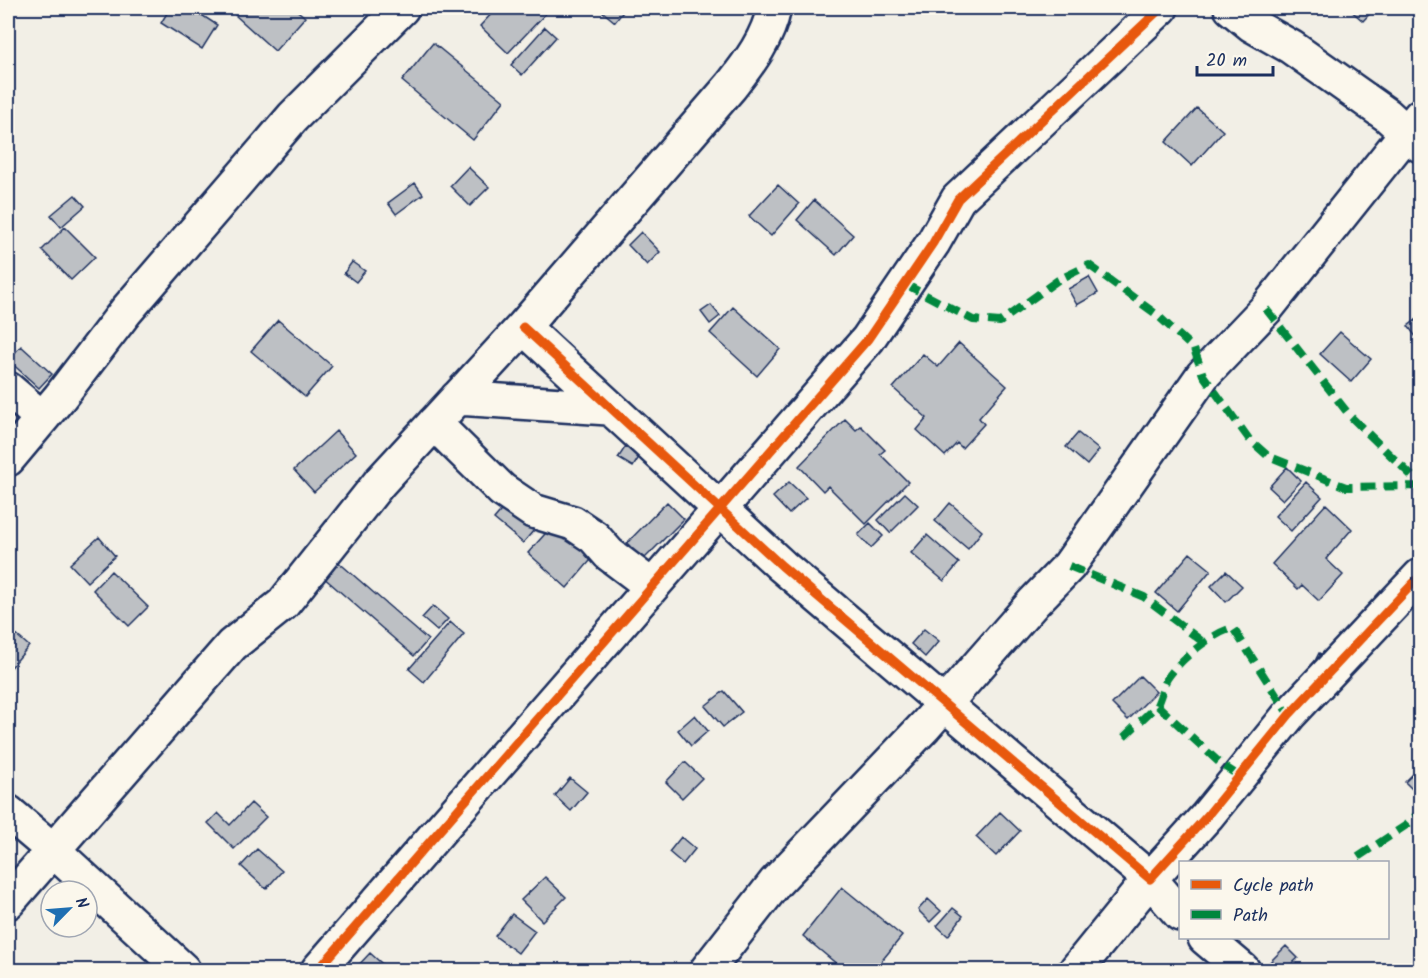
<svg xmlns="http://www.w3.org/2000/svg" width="1428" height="978" font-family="Kalam,sans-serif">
  <rect width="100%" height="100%" fill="#f2efe6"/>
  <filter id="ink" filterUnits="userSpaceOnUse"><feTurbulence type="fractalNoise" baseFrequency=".0167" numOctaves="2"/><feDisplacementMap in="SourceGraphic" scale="12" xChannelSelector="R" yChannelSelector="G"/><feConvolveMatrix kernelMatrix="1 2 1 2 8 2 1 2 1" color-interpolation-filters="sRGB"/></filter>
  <g filter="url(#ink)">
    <path fill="#bdc0c4" stroke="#1b2f5e" stroke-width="1.5" d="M170 8H191L217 25 202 49 161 23Z
      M242 8H294L305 17 275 51 235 15Z
      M497 8H551L508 53 480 26Z
      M607 8H626L615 22 603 12Z
      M1348 8H1375L1363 21Z
      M545 27 556 37 522 75 511 65Z
      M433 43 504 101 473 140 402 81Z
      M1197 108 1223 131 1192 166 1166 142Z
      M468 167 489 187 470 206 450 186Z
      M415 183 423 194 396 214 388 203Z
      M778 185 799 204 771 236 749 216Z
      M75 195 85 206 61 227 51 215Z
      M814 200 853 235 836 255 797 220Z
      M65 227 95 257 71 280 42 250Z
      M641 232 660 252 647 265 628 245Z
      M352 262 365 271 356 282 344 273Z
      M1089 277 1098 293 1077 305 1068 289Z
      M711 305 720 316 710 324 701 312Z
      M733 307 780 349 757 376 710 333Z
      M1420 317V334L1416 337 1408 326Z
      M278 320 332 366 305 397 251 351Z
      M1340 332 1371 359 1351 382 1320 354Z
      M959 343 1007 386 979 418 984 424 962 448 957 443 945 456 917 430 927 418 893 388 923 354 938 367Z
      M21 346 52 374 39 388 8 360Z
      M845 419 856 430 861 426 885 450 880 454 908 482 866 524 828 486 823 491 799 466Z
      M336 431 356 453 314 492 294 470Z
      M1078 433 1099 450 1087 465 1066 447Z
      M630 440 644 449 633 467 618 458Z
      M1287 467 1301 481 1283 500 1269 487Z
      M789 482 806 498 789 514 773 497Z
      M1306 482 1322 497 1291 531 1275 516Z
      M905 493 918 505 890 533 878 520Z
      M667 502 684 519 643 560 627 543Z
      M950 503 982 531 968 549 935 521Z
      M1326 504 1352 529 1326 559 1343 575 1319 601 1302 585 1298 589 1272 564Z
      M505 506 534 530 523 543 494 519Z
      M870 523 883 536 871 548 858 535Z
      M553 525 596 554 567 588 528 553Z
      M927 535 959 563 944 581 911 553Z
      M99 537 115 556 87 582 70 564Z
      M1190 553 1211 570 1177 611 1156 593Z
      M336 560 428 640 414 656 322 576Z
      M111 571 148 607 129 626 93 590Z
      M1226 571 1242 586 1226 602 1211 586Z
      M433 606 448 619 437 631 422 618Z
      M450 622 464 634 424 682 409 669Z
      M924 629 939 641 925 657 911 644Z
      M14 633 29 646 8 671V641Z
      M1319 653 1330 659 1324 669 1314 663Z
      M1140 676 1156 692 1128 720 1112 704Z
      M724 691 742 712 723 727 705 706Z
      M695 715 708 731 691 746 678 730Z
      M685 762 702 778 682 798 666 782Z
      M1420 767V786L1415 792 1405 782Z
      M570 778 587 792 571 811 555 796Z
      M251 803 266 817 234 849 208 823 218 813 230 825Z
      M1000 812 1020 831 996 856 976 837Z
      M681 837 695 849 683 864 669 852Z
      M257 849 282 871 266 889 241 866Z
      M545 877 566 897 542 921 521 900Z
      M842 887 902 936 875 969 870 965 866 970H844L803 936Z
      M928 899 941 911 930 922 918 910Z
      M953 908 963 916 948 936 937 926Z
      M512 914 535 931 518 953 495 936Z
      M1286 946 1298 958 1285 970H1269L1265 967Z
      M370 953 389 970H354Z"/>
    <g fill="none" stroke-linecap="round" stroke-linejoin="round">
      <defs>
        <path id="minor" d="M1231 8 1252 25 1291 47 1387 115 1420 145
          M523 327 782 566 1150 879 1207 816 1289 715 1420 576
          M8 389 42 418
          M457 398 608 408
          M434 423 502 490 533 511 573 523 594 537 609 554 650 585
          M8 459 60 397 126 311 293 117 402 8
          M8 812 54 851 183 970
          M8 902 232 645 283 604 380 482 523 327 731 86C750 62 768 38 774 8
          M1205 938 1243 970
          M318 970 868 339 933 243 958 199 1161 8
          M707 970 775 883 925 726 1034 602 1069 566 1203 375 1266 309 1420 116
          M1076 970 1150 879 1180 914"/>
      </defs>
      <use href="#minor" stroke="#1b2f5e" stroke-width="38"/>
      <use href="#minor" stroke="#fbf7ec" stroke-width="33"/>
      <path stroke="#00873e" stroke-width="8" stroke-dasharray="15 8" stroke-linecap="butt" d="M905 284 973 320 1000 322 1058 280 1089 265 1156 314 1194 349 1203 375 1249 439 1268 456 1346 487 1420 486
        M1266 309 1351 417 1420 484
        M1069 566 1144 597 1203 642
        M1157 705C1161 697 1163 686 1167 679 1178 661 1212 633 1233 628L1289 715
        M1124 737 1157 705 1222 765 1239 776
        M1358 857 1408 824 1420 811"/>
      <defs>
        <path id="cycleway" d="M523 327 782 566 1150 879 1207 816 1289 715 1420 576
          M318 970 868 339 933 243 958 199 1161 8"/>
      </defs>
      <use href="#cycleway" stroke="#fbf7ec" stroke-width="13"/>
      <use href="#cycleway" stroke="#e8590c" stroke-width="9"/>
    </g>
  </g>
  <rect width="1428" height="978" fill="none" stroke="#fbf7ec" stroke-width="30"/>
  <rect x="15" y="15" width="1398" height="948" fill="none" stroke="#1b2f5e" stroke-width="2" filter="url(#ink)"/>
  <rect x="1179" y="861" width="210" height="78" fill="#fbf7ec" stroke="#a1a7b3" stroke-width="1.5"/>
  <rect x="1191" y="880" width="30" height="9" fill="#e8590c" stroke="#a1a7b3" stroke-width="1.5"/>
  <text x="1233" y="891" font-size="18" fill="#1b2f5e">Cycle path</text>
  <rect x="1191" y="910" width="30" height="9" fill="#00873e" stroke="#a1a7b3" stroke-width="1.5"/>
  <text x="1233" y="921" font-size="18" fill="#1b2f5e">Path</text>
  <g transform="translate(69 909) rotate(65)"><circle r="28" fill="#fbf7ec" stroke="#a1a7b3" stroke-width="1.5"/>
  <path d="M0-4.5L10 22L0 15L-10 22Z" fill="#1f6fb2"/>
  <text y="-9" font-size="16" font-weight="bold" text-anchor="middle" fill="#1b2f5e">N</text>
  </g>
  <path d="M1197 66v9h76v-9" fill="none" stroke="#1b2f5e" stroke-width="3"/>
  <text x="1206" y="66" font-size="18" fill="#1b2f5e" stroke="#fbf7ec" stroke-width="4.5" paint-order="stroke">20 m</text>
</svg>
